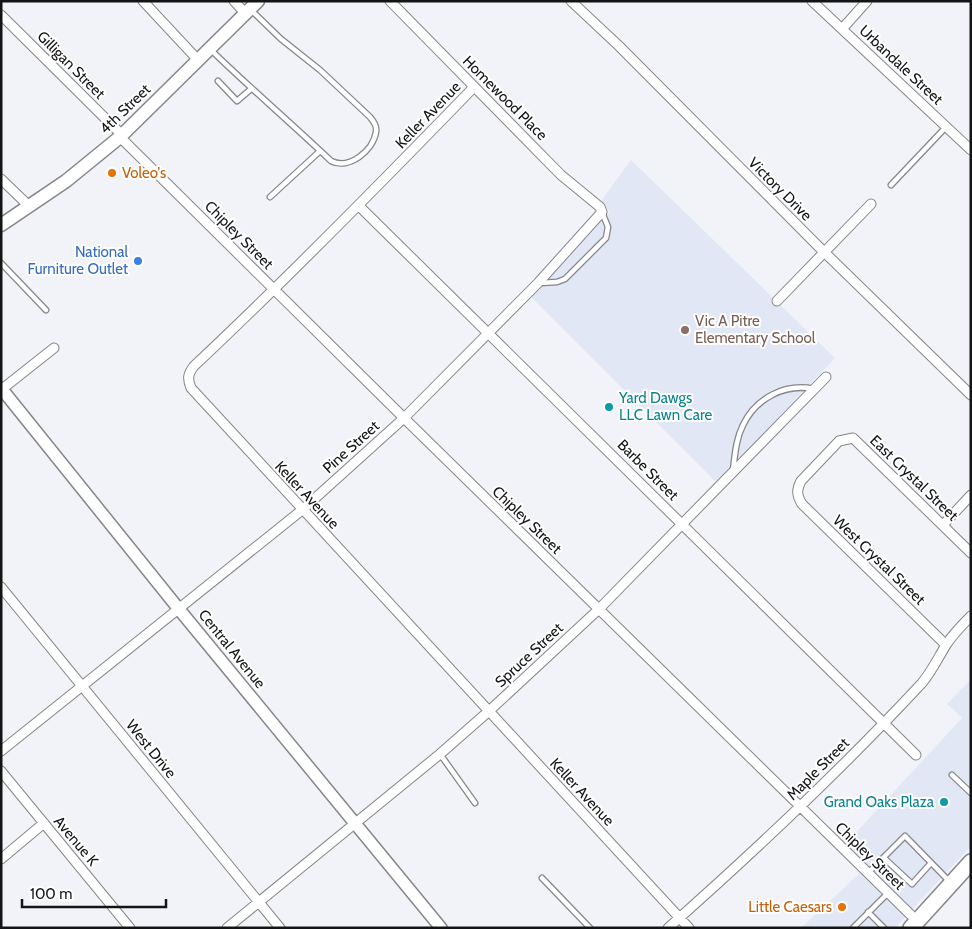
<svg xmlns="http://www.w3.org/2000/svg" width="972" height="929" font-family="Cabin,sans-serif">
  <rect width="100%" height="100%" fill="#f1f3f9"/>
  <path fill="#e1e7f4" d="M631 160 835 358 716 482 531 297 610 212 601 201Z
    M971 679V846L895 928H801L861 872 839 851 962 718 947 704Z"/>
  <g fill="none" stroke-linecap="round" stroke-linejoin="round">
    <defs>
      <path id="service" d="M211 50C250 88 291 123 331 161 349 170 373 151 376 132 377 126 374 122 370 117L320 70 281 39 251 10
        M218 81 237 101 251 89
        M891 185 946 127
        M270 197 320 151
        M1 263 46 310
        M540 283 557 282 565 279 606 238 608 227 602 212
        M733 470C735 454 736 439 743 425 756 398 785 383 814 389
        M440 754 475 803
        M952 775 971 793
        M884 858 912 884 931 863
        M868 873 905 836 950 882
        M542 878 590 928
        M868 912 884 928
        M853 928 888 893"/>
      <path id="minor" d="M143 1 198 60
        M234 1 246 14
        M571 1 619 46 820 248 971 395
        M812 1 971 150
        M1 15 122 135
        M842 29 867 1
        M474 87C382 182 290 276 194 366 188 374 187 378 191 388L689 928
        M120 137 404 418 917 921
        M1 179 29 206
        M359 206 916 755
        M777 301 871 204
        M1 390 54 348
        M943 525 971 495
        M1 587 280 928
        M946 645 802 504C797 496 796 490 801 481L839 441 853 438 971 553
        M1 751 302 510 404 418 538 283 602 212 600 207 561 175 390 1
        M1 771 130 928
        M1 859 44 823
        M227 928 440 754 489 711 599 609 826 377
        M668 928C756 850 842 769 922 683 932 671 938 658 946 645 953 634 962 625 971 616"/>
      <path id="tertiary" d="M1 388 178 608 441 928"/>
      <path id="secondary" d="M1 225 66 181 120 137 258 1"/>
      <path id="trunk" d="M911 928 971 862"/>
    </defs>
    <use href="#service" stroke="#84868b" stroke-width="7"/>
    <use href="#minor" stroke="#84868b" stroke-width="11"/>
    <use href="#tertiary" stroke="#84868b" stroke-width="14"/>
    <use href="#secondary" stroke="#84868b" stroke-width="15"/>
    <use href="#trunk" stroke="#84868b" stroke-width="18"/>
    <use href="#service" stroke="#fff" stroke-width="4.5"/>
    <use href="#minor" stroke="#fff" stroke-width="9"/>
    <use href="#tertiary" stroke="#fff" stroke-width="11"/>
    <use href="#secondary" stroke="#fff" stroke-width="12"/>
    <use href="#trunk" stroke="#fff" stroke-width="15"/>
  </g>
  <g fill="#e8710a" stroke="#fff" stroke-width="2">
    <circle cx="112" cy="173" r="5"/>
    <circle cx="842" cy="907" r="5"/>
  </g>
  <circle fill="#3f7fe0" stroke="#fff" stroke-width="2" cx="138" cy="261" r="5"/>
  <circle fill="#8d6e63" stroke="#fff" stroke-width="2" cx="685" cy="330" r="5"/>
  <g fill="#0f9aa8" stroke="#fff" stroke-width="2">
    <circle cx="609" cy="407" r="5"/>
    <circle cx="944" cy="802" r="5"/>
  </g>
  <g text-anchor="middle" stroke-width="4" stroke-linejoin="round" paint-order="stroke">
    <g font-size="15" fill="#131415" stroke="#fff">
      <text transform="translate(71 65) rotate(45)" y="5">Gilligan Street</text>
      <text transform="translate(901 65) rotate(43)" y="5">Urbandale Street</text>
      <text transform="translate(505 98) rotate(45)" y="5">Homewood Place</text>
      <text transform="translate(125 109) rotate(-44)" y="5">4th Street</text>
      <text transform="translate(428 115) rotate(-46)" y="5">Keller Avenue</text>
      <text transform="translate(780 189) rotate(45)" y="5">Victory Drive</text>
      <text transform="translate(239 235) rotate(45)" y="5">Chipley Street</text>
      <text transform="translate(351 447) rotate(-42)" y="5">Pine Street</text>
      <text transform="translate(648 470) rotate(45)" y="5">Barbe Street</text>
      <text transform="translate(914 478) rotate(44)" y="5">East Crystal Street</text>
      <text transform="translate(307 495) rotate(47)" y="5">Keller Avenue</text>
      <text transform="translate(527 520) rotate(44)" y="5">Chipley Street</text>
      <text transform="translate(879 560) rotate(44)" y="5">West Crystal Street</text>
      <text transform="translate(232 649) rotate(51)" y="5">Central Avenue</text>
      <text transform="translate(529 655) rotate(-43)" y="5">Spruce Street</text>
      <text transform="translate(151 749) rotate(51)" y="5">West Drive</text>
      <text transform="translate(818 769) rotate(-45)" y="5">Maple Street</text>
      <text transform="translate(582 792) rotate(47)" y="5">Keller Avenue</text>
      <text transform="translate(76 841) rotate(50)" y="5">Avenue K</text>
      <text transform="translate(870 856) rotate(44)" y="5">Chipley Street</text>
    </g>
    <g font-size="15" fill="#c56008" stroke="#fff" text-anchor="start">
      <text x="122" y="178">Voleo's</text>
      <text x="832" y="912" text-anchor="end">Little Caesars</text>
    </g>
    <g font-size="15" fill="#366cbe" stroke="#fff" text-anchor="end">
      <text x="128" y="257">National<tspan x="128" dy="17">Furniture Outlet</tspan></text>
    </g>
    <g font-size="15" fill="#785e54" stroke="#fff" text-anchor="start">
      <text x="695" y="326">Vic A Pitre<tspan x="695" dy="17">Elementary School</tspan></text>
    </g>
    <g font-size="15" fill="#0d838f" stroke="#fff" text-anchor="start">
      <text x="619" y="403">Yard Dawgs<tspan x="619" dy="17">LLC Lawn Care</tspan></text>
      <text x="934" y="807" text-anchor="end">Grand Oaks Plaza</text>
    </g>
  </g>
  <rect width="972" height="929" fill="none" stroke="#131415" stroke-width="5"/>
  <path d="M22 899v8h144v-8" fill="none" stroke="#131415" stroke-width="2.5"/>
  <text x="30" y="899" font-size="15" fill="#131415" stroke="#ffffff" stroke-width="4" paint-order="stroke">100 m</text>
</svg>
